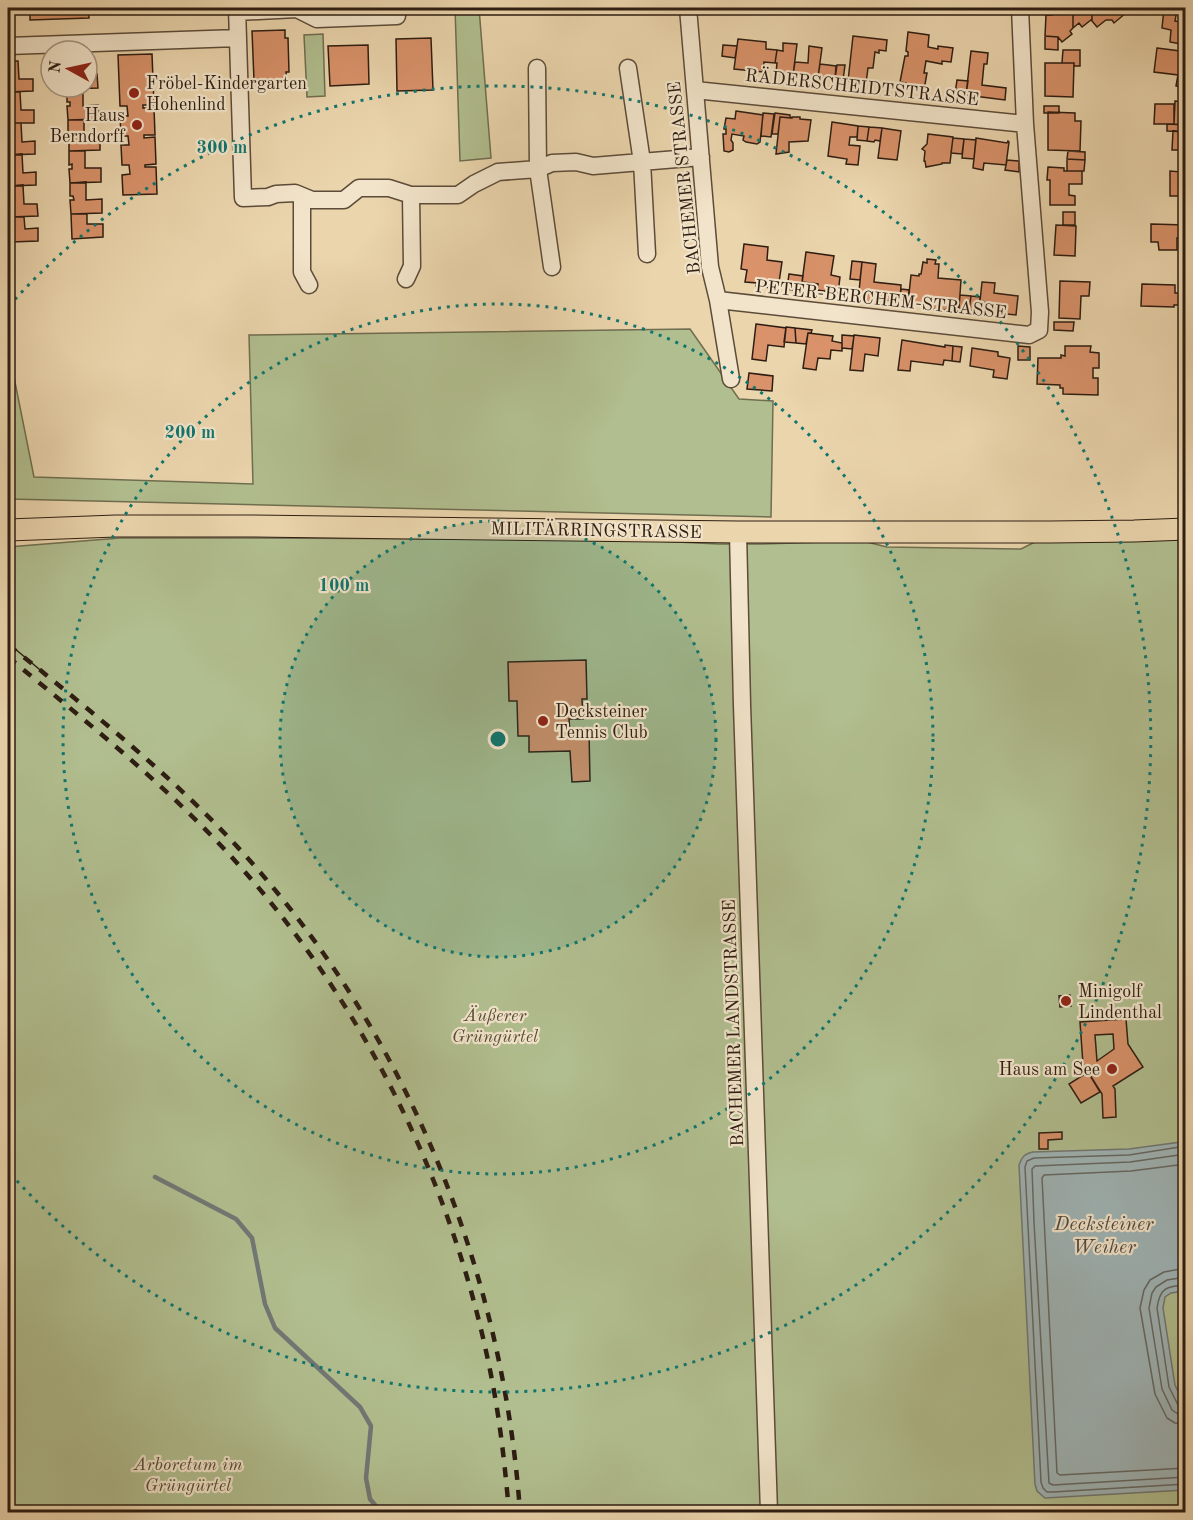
<svg xmlns="http://www.w3.org/2000/svg" width="1193" height="1520" font-family="'Old Standard TT',serif">
  <rect width="100%" height="100%" fill="#ebd5ad"/>
  <filter id="stains"><feTurbulence type="fractalNoise" baseFrequency=".00333" numOctaves="4"/><feColorMatrix values="0 0 0 0 .2 0 0 0 0 .09 0 0 0 0 .02 0 0 0 .5 -.17"/></filter>
  <radialGradient id="worn" r=".72"><stop offset=".6" stop-color="#630" stop-opacity="0"/><stop offset="1" stop-color="#630" stop-opacity=".3"/></radialGradient>
  <path fill="#b1be8f" stroke="#6f6e50" stroke-width="1.5" d="M455 8H479L491 158 460 161Z
    M323 34 325 96 307 97 304 35Z
    M690 329 739 399 773 401 771 517 8 499V357H10L34 477 253 484 249 335Z
    M1185 537V1512H8V547L120 538H248L635 540 718 544H762L863 541 887 547 1021 549 1037 541Z"/>
  <path fill="#9fb5b7" stroke="#717875" stroke-width="1.5" d="M1185 1137V1291L1171 1293 1165 1297 1163 1308 1175 1385 1185 1406V1490L1045 1498 1037 1491 1035 1484 1019 1165C1022 1157 1024 1154 1033 1152L1129 1149 1181 1142Z"/>
  <g fill="none" stroke-linecap="round" stroke-linejoin="round">
    <path stroke="#666964" stroke-width="1.5" d="M1186 1146 1129 1155 1034 1158 1027 1161 1025 1167 1041 1482 1043 1488 1047 1492H1053L1186 1484
      M1186 1154 1130 1162 1035 1166 1032 1169 1034 1222 1049 1483 1053 1485 1186 1477
      M1186 1164 1131 1171 1044 1175 1042 1178 1057 1473 1060 1475 1186 1468
      M1186 1268 1164 1272 1150 1280 1144 1290 1140 1308 1155 1394 1167 1418 1175 1423 1186 1424
      M1186 1277 1167 1280 1156 1287 1152 1293 1149 1308 1162 1389 1172 1410 1178 1414 1186 1415
      M1186 1285C1166 1286 1160 1288 1157 1308L1169 1387 1178 1405 1186 1408"/>
    <path stroke="#717875" stroke-width="4.5" d="M155 1177 236 1219 252 1238 265 1304 275 1328 360 1407 371 1426 366 1478 370 1499 381 1512"/>
  </g>
  <path fill="#d9926a" stroke="#2d1d12" stroke-width="1.5" fill-rule="evenodd" d="M30 8H88L89 18 30 20Z
    M127 8H209V10L127 13Z
    M1053 8H1073V28L1070 31 1072 34 1062 42 1058 37 1045 36 1046 15H1052Z
    M1073 8H1092V21L1091 20 1082 27 1079 23 1073 28Z
    M1092 8H1124L1123 9 1126 13 1114 23 1112 20H1106L1097 27 1092 21Z
    M1164 9 1177 10 1175 21 1184 22 1181 44 1170 42 1171 30 1162 28Z
    M285 30V38H288L289 72H286L287 82 263 83V80H254L252 31Z
    M908 32 929 35 928 47 938 49V46L953 48 951 62 942 61V64L926 61 924 73H927L924 90 905 87 906 83 900 82 905 56H908V52L906 51Z
    M853 36 887 40 886 51 879 50V53L875 52 873 68H868L866 83 848 81Z
    M1045 36 1058 37V50L1045 49Z
    M431 38 433 90 397 91 396 39Z
    M738 39 766 42V49L777 50 775 63 764 62 763 72 734 69Z
    M783 43 797 44 793 75 776 73 777 63H775L777 50 783 51Z
    M368 45 369 84 330 86 328 46Z
    M723 45 737 46 735 58 722 56Z
    M809 46 822 48 818 77 793 75 795 62 808 63Z
    M1157 48 1180 51V54L1186 55V88L1176 86 1178 75 1154 72Z
    M1063 50H1080V66H1074V63H1062Z
    M971 51 988 53 987 64H984L982 85 1006 88 1005 100 966 95Z
    M152 54 154 105H143V108H154L155 135H144V138L155 137 156 164 145 165V167H156L157 194 123 195 122 175 130 174 129 165H122L121 145H129L128 136H121L120 116H128L127 106H120L118 55Z
    M8 61H18L19 79H33V91L8 92Z
    M1045 63H1074L1073 97 1045 96Z
    M820 64 836 66 835 79 818 77Z
    M837 65H845L843 80 835 79Z
    M87 74H97L98 88 67 89V87H87Z
    M957 80 968 81 966 95 955 94Z
    M67 89H83V106L98 105 99 119 68 120 67 106H70V102H67Z
    M8 92H20L21 110H34V123H8V111H9V105H8Z
    M1175 101 1182 102V103H1186V125L1174 124Z
    M1155 104H1174V124H1154Z
    M1044 106H1059V113H1044Z
    M736 111 763 115 760 142 757 144 746 142 743 140 744 136 732 134 731 140 733 143V150L729 152 724 151 723 134H726V129H724L726 118 735 119Z
    M1048 112 1075 113V121H1081L1080 151 1048 150Z
    M763 113 774 114 771 137 761 136Z
    M775 113 790 115V118L780 117 778 134H772Z
    M780 117 792 118V117H800V119L811 120 808 141 789 142V152L776 154Z
    M68 120H84V137H100V150L69 151V138H71V133H68Z
    M832 122 858 126 857 137H850L849 145 860 146 858 165 846 164 847 159 828 156Z
    M8 123H21L22 142 35 141V154L8 155V142H10V136H8Z
    M1167 124 1186 125V132L1167 131Z
    M858 126 869 127 867 141 857 140Z
    M869 127 882 128 880 141 875 140 874 142 867 141Z
    M882 128 901 131 897 160 878 158Z
    M1173 131 1186 132V150H1172Z
    M928 134 953 137 950 163H942V164L926 167 925 161H924L925 151 922 149 927 144Z
    M953 138 964 139 962 154 951 153Z
    M976 138 1007 143 1008 141 1009 142 1006 165 984 163 983 170 973 168Z
    M964 139 976 140 974 159 962 158Z
    M69 151H85V168H101V182L70 183 69 169H72V164L69 165Z
    M1068 151 1085 152V160L1067 159Z
    M22 154 23 173 36 172V185L9 186V173H11V168H9L8 155Z
    M1067 159 1085 160 1084 171H1067Z
    M1007 160 1019 161V172L1005 170Z
    M1048 167 1064 168V171H1082V184H1069V195L1075 196V205H1050V180H1047Z
    M1181 168H1186V196H1170V171L1181 172Z
    M86 182V200L102 199V213L71 214 70 200H74L73 196H70V183Z
    M23 185 24 204H37L38 216 10 217V204H12V199H10L9 186Z
    M1063 212H1075V225H1063Z
    M71 214H87V224H103V237L72 239Z
    M10 217H24L25 229 38 228V241L11 242Z
    M1151 224 1186 225V238H1177V250H1159L1158 242H1151Z
    M1056 225 1076 226 1075 256 1054 255Z
    M744 244 768 247 767 260 782 262 778 289 756 286 757 283 745 282 747 270 741 269Z
    M806 252 834 256 831 275 840 277 838 293 817 290 818 284 802 282Z
    M927 259 936 260 935 264H939L938 278 961 280 959 308 947 307 946 310 929 308V305L908 303 911 275 919 276V274H921L923 262 927 263Z
    M852 261 862 262 860 280 850 279Z
    M862 262 876 264 874 282 901 285 900 302 877 299V296L872 295 871 302 858 301Z
    M789 274 803 276 801 291 787 289Z
    M1060 281 1090 282 1089 296H1081L1080 319 1059 318Z
    M982 282 995 283 994 293 1018 296 1016 315 979 311Z
    M1142 284 1175 285V293H1178L1181 296V302L1177 305H1174V307L1141 306Z
    M901 289 909 290 908 303 900 302Z
    M960 295 971 296 969 310 959 308Z
    M971 296 980 297 979 311 969 310Z
    M1054 322H1074L1073 331 1054 330Z
    M756 324 786 328 784 347 768 345 766 361 752 359Z
    M786 327 795 328 796 343 784 342Z
    M795 328 812 330 811 333H808L806 344 796 343Z
    M808 333 833 336 832 341 842 343V351L831 350 830 359 818 358 816 370 803 368Z
    M842 335 854 336 852 349 842 348Z
    M854 335 880 338 878 356 865 354 863 371 850 370Z
    M902 340 945 347V345L953 346 952 361 944 360 943 365 911 361 910 371 898 370Z
    M953 346 962 347 960 362 952 361Z
    M1018 346 1030 347V360H1018Z
    M1065 346H1091L1090 352 1099 353V368H1093V378H1098V395L1063 394V388H1060V385L1037 384 1038 358H1061V355L1065 356Z
    M972 348 998 352V356L1010 358 1007 379 993 377 994 370 970 366Z
    M749 373 773 376 772 391 747 389Z
    M586 660 587 699H582L583 719H569L570 732 589 731 590 781 572 782 570 751 529 752V736H518L517 701H509L508 662Z
    M1070 995 1071 1006 1060 1007 1059 996Z
    M1126 1019 1128 1044 1143 1067 1113 1086 1115 1089 1116 1117 1103 1118 1102 1094 1083 1064 1080 1022ZM1113 1034 1114 1049 1097 1061 1095 1035Z
    M1088 1072 1100 1092 1081 1103 1069 1084Z
    M1062 1132V1139L1048 1140V1149H1039V1133Z"/>
  <g fill="none" stroke-linecap="round" stroke-linejoin="round">
    <defs>
      <path id="minor" d="M237 8 243 198 268 197 276 194 295 193 312 200H344L359 188H389L411 195H458L474 184 498 172 538 169 552 163 576 162 593 166 701 157
        M688 8 710 267 718 300 731 379
        M238 12 297 9 317 19 397 16 396 8
        M8 46 238 38
        M537 68 538 169 552 267
        M628 68 642 162 647 254
        M695 90 1025 124
        M302 196V272L309 285
        M406 279 412 266 411 195
        M718 300 1029 335 1039 330 1040 312 1025 124 1020 8
        M738 532 742 705 769 1512"/>
      <path id="major" d="M8 530 116 526H248L738 532H1050L1134 531 1186 529"/>
    </defs>
    <use href="#minor" stroke="#5c4b39" stroke-width="19"/>
    <use href="#major" stroke="#2d1d12" stroke-width="23"/>
    <use href="#minor" stroke="#f2e4ca" stroke-width="16"/>
    <use href="#major" stroke="#ebd5ad" stroke-width="21"/>
    <path stroke="#2d1d12" stroke-width="1.5" d="M8 643 45 674"/>
    <path stroke="#2d1d12" stroke-width="4.5" stroke-dasharray="10 10" stroke-linecap="butt" d="M8 645C36 666 62 688 89 710 143 755 196 801 243 853 407 1033 503 1271 520 1512
      M8 657C83 719 160 780 227 852 361 997 453 1181 491 1375 500 1420 505 1466 509 1512"/>
  </g>
  <circle cx="498" cy="739" r="218" fill="#0f766e" fill-opacity=".12"/>
  <g fill="none" stroke="#0f766e" stroke-width="3" stroke-dasharray="3 6">
    <circle cx="498" cy="739" r="218"/>
    <circle cx="498" cy="739" r="435"/>
    <path d="M9 306A653 653 0 1 1 9 1172"/>
  </g>
  <g fill="#8f2418" stroke="#f2e4ca" stroke-width="2">
    <circle cx="134" cy="93" r="6"/>
    <circle cx="137" cy="125" r="6"/>
    <circle cx="543" cy="721" r="6"/>
    <circle cx="1066" cy="1001" r="6"/>
    <circle cx="1112" cy="1069" r="6"/>
  </g>
  <g text-anchor="middle" stroke-width="4.5" stroke-linejoin="round" paint-order="stroke">
    <g font-size="18" fill="#2d1d12" stroke="#f2e4ca" text-anchor="start">
      <text x="146" y="89">Fröbel-Kindergarten<tspan x="146" dy="21">Hohenlind</tspan></text>
      <text x="125" y="121" text-anchor="end">Haus<tspan x="125" dy="21">Berndorff</tspan></text>
      <text x="555" y="717">Decksteiner<tspan x="555" dy="21">Tennis Club</tspan></text>
      <text x="1078" y="997">Minigolf<tspan x="1078" dy="21">Lindenthal</tspan></text>
      <text x="1100" y="1075" text-anchor="end">Haus am See</text>
    </g>
    <g font-size="18" fill="#2d1d12" stroke="#f2e4ca">
      <text transform="translate(862 87) rotate(6)" y="6">RÄDERSCHEIDTSTRASSE</text>
      <text transform="translate(684 178) rotate(-96)" y="6">BACHEMER STRASSE</text>
      <text transform="translate(881 299) rotate(6)" y="6">PETER-BERCHEM-STRASSE</text>
      <text transform="translate(596 530) rotate(1)" y="6">MILITÄRRINGSTRASSE</text>
      <text transform="translate(733 1023) rotate(-92)" y="6">BACHEMER LANDSTRASSE</text>
    </g>
    <g font-size="18" font-style="italic" fill="#554d38" stroke="#f2e4ca">
      <text x="495" y="1021">Äußerer<tspan x="495" dy="21">Grüngürtel</tspan></text>
      <text x="188" y="1470">Arboretum im<tspan x="188" dy="21">Grüngürtel</tspan></text>
    </g>
    <g font-size="20" font-style="italic" fill="#4f4b44" stroke="#f2e4ca">
      <text x="1104" y="1230">Decksteiner<tspan x="1104" dy="23">Weiher</tspan></text>
    </g>
  </g>
  <circle cx="498" cy="739" r="9" fill="#0f766e" stroke="#f2e4ca" stroke-width="3"/>
  <g font-size="18" text-anchor="middle" font-weight="bold" fill="#0f766e" stroke="#f2e4ca" stroke-width="4.5" stroke-linejoin="round" paint-order="stroke">
    <text x="222" y="153">300 m</text>
    <text x="190" y="438">200 m</text>
    <text x="344" y="591">100 m</text>
  </g>
  <rect width="1193" height="1520" fill="none" stroke="#ebd5ad" stroke-width="30"/>
  <rect x="9" y="9" width="1175" height="1502" fill="none" stroke="#2d1d12" stroke-width="3"/>
  <rect x="15" y="15" width="1163" height="1490" fill="none" stroke="#2d1d12" stroke-width="1.5"/>
  <g transform="translate(69 69) rotate(278)"><circle r="28" fill="#f2e4ca" stroke="#a39480" stroke-width="1.5"/>
  <path d="M0-4.5L10 22L0 15L-10 22Z" fill="#8f2418"/>
  <text y="-9" font-size="16" font-weight="bold" text-anchor="middle" fill="#2d1d12">N</text>
  </g>
  <rect width="100%" height="100%" filter="url(#stains)"/>
  <rect width="100%" height="100%" fill="url(#worn)"/>
</svg>
